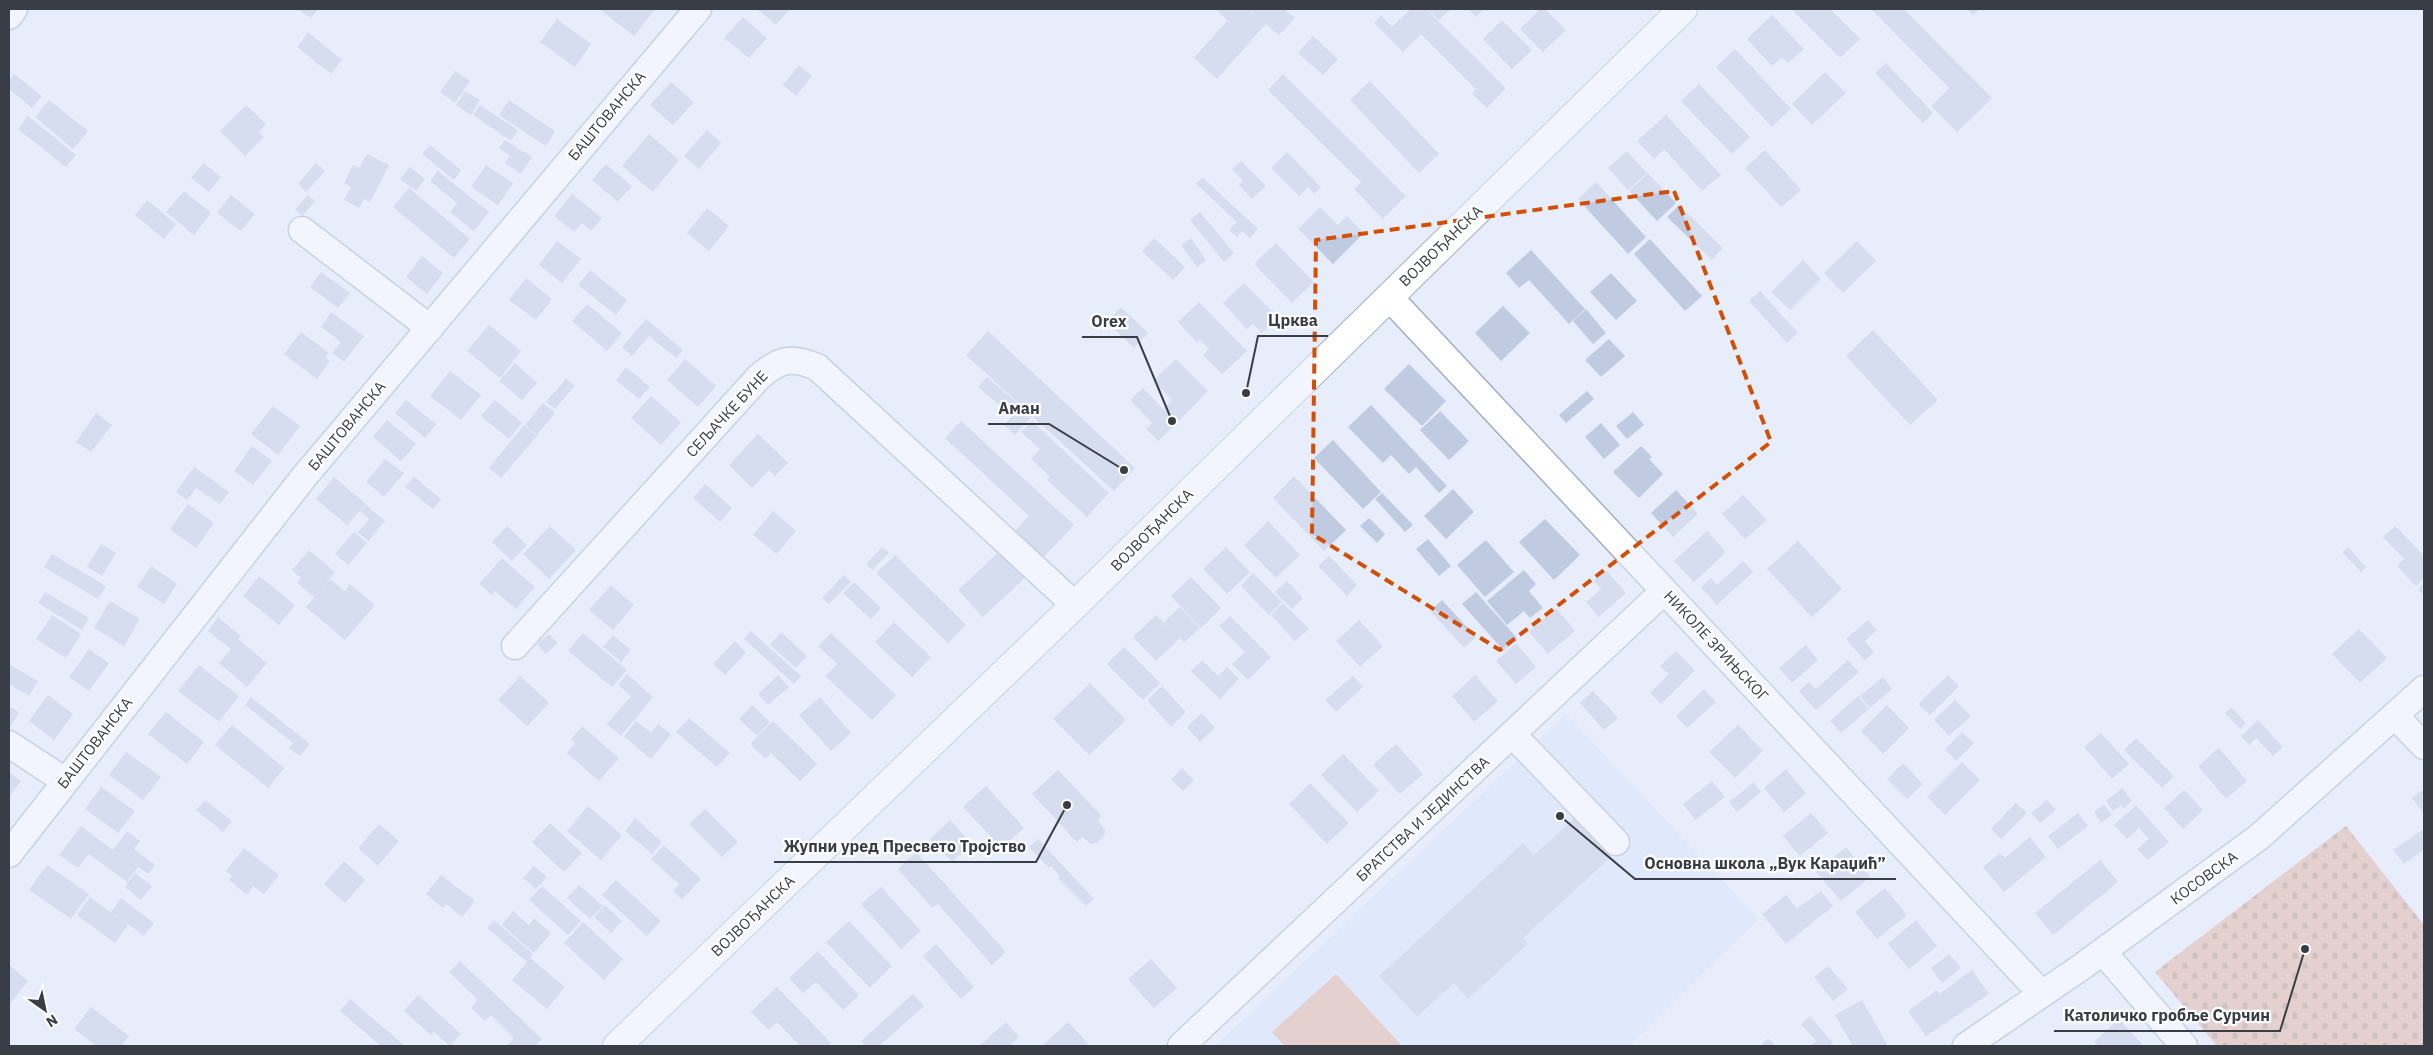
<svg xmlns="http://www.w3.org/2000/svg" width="2433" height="1055" font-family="'IBM Plex Sans',sans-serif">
  <defs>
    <pattern id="cemetery-stones" width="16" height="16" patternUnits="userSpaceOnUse" patternTransform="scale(1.25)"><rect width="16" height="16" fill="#ddad9a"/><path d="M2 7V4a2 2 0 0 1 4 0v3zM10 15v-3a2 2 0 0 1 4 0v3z" fill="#b48e7f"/></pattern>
  </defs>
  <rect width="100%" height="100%" fill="#e7edfb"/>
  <path fill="#d8e3fb" d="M1566 714 1759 919 1629 1046H1215Z"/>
  <path fill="#ddad9a" d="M1336 974 1402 1046H1285L1272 1032Z"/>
  <path fill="url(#cemetery-stones)" d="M2346 826 2424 925V1046H2217L2155 972Z"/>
  <path fill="#c0cae0" d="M297 9H318L311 18Z
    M599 9H655L634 36Z
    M757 9H790L776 25Z
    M1215 9H1248L1262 21 1249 9H1284L1295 18 1279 35 1266 24 1217 79 1194 58 1227 21 1235 27Z
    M1411 9H1426L1506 88 1487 108 1472 94 1476 89 1421 34 1403 52 1374 23 1381 15 1392 27Z
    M1427 9H1451L1439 20Z
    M1468 9H1484L1476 17Z
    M1540 9H1545L1566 30 1543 52 1520 29Z
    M1791 9H1830L1860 39 1840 58Z
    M1871 9H1904L1992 98 1957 132 1931 106 1949 88Z
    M1967 9H1980L1973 15Z
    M1772 15 1804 49 1788 63 1782 57 1772 66 1747 39Z
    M743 17 767 38 749 58 724 38Z
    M557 19 591 44 575 67 540 42Z
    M1502 20 1532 50 1512 69 1483 39Z
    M308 32 342 60 331 74 297 47Z
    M1313 36 1338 59 1323 75 1298 53Z
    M1735 49 1791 109 1772 127 1716 67Z
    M1886 63 1933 113 1923 123 1875 73Z
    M799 65 812 76 796 96 783 85Z
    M455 71 470 81 455 103 440 92Z
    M1825 72 1846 93 1812 125 1792 104Z
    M14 74 42 96 32 108 9 89V81Z
    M1283 74 1406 196 1383 219 1354 189 1361 182 1268 90Z
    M1370 81 1439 154 1419 173 1350 100Z
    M671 82 694 102 673 125 650 105Z
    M1699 84 1750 137 1732 154 1681 101Z
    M465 91 480 100 471 115 456 105Z
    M49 100 88 131 73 149 35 117Z
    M509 100 555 131 546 146 499 115Z
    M246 105 266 124 259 132 264 137 245 156 220 131Z
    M480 105 518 130 511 141 473 115Z
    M1666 115 1721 175 1702 191 1664 149 1654 159 1637 141Z
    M28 116 76 155 66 167 18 129Z
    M707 130 721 143 699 169 684 156Z
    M649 134 679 160 653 192 622 166Z
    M505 140 532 157 521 174 505 163 510 156 499 148Z
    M430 145 461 170 454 180 422 154Z
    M1765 150 1801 190 1781 207 1745 168Z
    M1627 151 1647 173 1628 190 1608 168Z
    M1287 152 1321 187 1314 194 1308 187 1299 196 1271 168Z
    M367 154 389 165 370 202 364 199 359 208 344 200 351 187 344 183 353 165 359 168Z
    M1241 161 1266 186 1252 199 1239 185 1243 181 1232 169Z
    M204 163 221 177 209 192 191 178Z
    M316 163 325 171 306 192 298 184Z
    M606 164 632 186 618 202 592 180Z
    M486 165 513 183 498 205 471 187Z
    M410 167 425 179 416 191 400 179Z
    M438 171 489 212 474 231 450 212 457 203 430 181Z
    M1648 173 1676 203 1657 221 1629 191Z
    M1202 177 1258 229 1250 238 1242 231 1237 237 1229 230 1237 222 1196 184Z
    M1596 182 1646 237 1628 254 1578 199Z
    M409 188 470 239 454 258 393 207Z
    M184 191 211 213 194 235 166 212Z
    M572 194 602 218 591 231 582 223 574 232 554 216Z
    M231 195 255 214 241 231 217 213Z
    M308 195 315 201 302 216 295 210Z
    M147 200 176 224 164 239 135 215Z
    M1679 205 1723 248 1712 260 1667 217Z
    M1320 207 1338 225 1347 216 1364 233 1333 264 1298 229Z
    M707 208 729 226 709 251 687 233Z
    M1200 212 1234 253 1224 262 1190 220Z
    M1154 238 1185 267 1173 280 1142 251Z
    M1191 238 1206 260 1197 267 1181 245Z
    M1650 239 1702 296 1685 311 1634 254Z
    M557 241 581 259 562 283 539 265Z
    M1857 241 1876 261 1843 293 1824 273Z
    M1276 243 1314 282 1292 303 1254 264Z
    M1531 250 1585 309 1569 324 1529 280 1519 288 1506 273Z
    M422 256 443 273 427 294 406 277Z
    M1803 260 1821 279 1790 310 1771 292Z
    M590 270 627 300 616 315 578 285Z
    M321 272 350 293 338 308 310 287Z
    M1611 273 1637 301 1616 320 1590 292Z
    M526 278 552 299 536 320 509 300Z
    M1244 283 1278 317 1262 333 1253 324 1247 329 1223 303Z
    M1760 291 1798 333 1787 343 1749 301Z
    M1199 302 1247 351 1222 374 1203 355 1209 349 1200 340 1197 343 1178 322Z
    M587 304 622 333 607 351 572 321Z
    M1503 306 1530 333 1501 361 1475 333Z
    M1121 307 1148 333 1134 348 1107 322Z
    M1586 309 1606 333 1593 344 1573 321Z
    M331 312 364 336 344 362 332 353 341 342 321 327Z
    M646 319 683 350 676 358 649 336 632 356 622 347Z
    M489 325 521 351 500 378 467 351Z
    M1873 330 1938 400 1910 425 1846 356Z
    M988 331 1135 468 1114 491 966 355Z
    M301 332 329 353 325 357 330 361 317 379 284 354Z
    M1609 339 1625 356 1601 377 1585 360Z
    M685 359 716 386 698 407 667 380Z
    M1176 359 1208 391 1178 422 1164 408 1172 400 1153 381Z
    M515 363 537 383 522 400 499 381Z
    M1409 364 1446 401 1422 426 1384 389Z
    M626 367 650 387 639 399 616 380Z
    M450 371 481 395 461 420 430 396Z
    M987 377 1032 416 1015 435 1004 425 1012 416 978 387Z
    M566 379 575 386 555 409 546 402Z
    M1143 388 1177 423 1158 441 1146 429 1152 423 1130 400Z
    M1587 391 1594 399 1566 423 1559 415Z
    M651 396 681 422 661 445 631 418Z
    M406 400 436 424 425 438 395 413Z
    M495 400 522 423 509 439 481 416Z
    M543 403 555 413 537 435 525 425Z
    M1371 405 1447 486 1439 493 1416 467 1409 474 1391 455 1383 463 1348 427Z
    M273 406 300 426 278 455 251 434Z
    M1440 411 1469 441 1449 460 1420 430Z
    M1633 412 1644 425 1627 439 1616 426Z
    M96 413 112 425 91 452 76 442Z
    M387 420 416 444 401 461 373 437Z
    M961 421 1074 525 1041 560 1013 533 1029 516 945 438Z
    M1032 421 1109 493 1087 517 1047 480 1050 477 1031 459 1040 449 1021 432Z
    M1601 423 1620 445 1604 459 1585 437Z
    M524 425 537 436 501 478 489 468Z
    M758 434 788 463 775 476 769 470 752 488 729 465Z
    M1333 440 1381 492 1363 509 1314 458Z
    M252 446 272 461 253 485 234 471Z
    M1641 446 1652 457 1649 459 1663 474 1639 498 1613 472Z
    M385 459 404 473 384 497 366 482Z
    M194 467 229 492 220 504 196 488 187 500 176 492Z
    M1294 476 1346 530 1324 551 1273 498Z
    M334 477 366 504 347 525 316 499Z
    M414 477 441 499 433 509 405 487Z
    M705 484 732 508 720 522 693 498Z
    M1453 489 1474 512 1446 539 1424 516Z
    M1676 490 1698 514 1673 537 1651 513Z
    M1382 493 1413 525 1405 532 1375 499Z
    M1743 495 1767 520 1745 539 1722 514Z
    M188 504 214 523 196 548 170 529Z
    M366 505 385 521 368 541 358 532 369 519 360 511Z
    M773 511 796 531 777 554 753 535Z
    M1369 518 1385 534 1377 543 1360 526Z
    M1545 519 1580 555 1554 580 1519 542Z
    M1268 521 1300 555 1276 578 1244 545Z
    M507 526 527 545 512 561 492 542Z
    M550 526 576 550 549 579 523 554Z
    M2395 526 2424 556V578L2416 586 2397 566 2404 559 2383 537Z
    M1707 531 1726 552 1694 582 1674 561Z
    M354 532 367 543 348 565 335 554Z
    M1428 539 1451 566 1439 576 1416 549Z
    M1486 540 1514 572 1485 597 1457 565Z
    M1798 541 1842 589 1812 617 1767 569Z
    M101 544 116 553 102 576 87 567Z
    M882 547 889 553 872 570 866 564Z
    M1226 547 1250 572 1227 594 1203 569Z
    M2348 547 2366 567 2361 572 2342 552Z
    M1003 548 1028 575 983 617 958 590Z
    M309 550 335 572 314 597 297 583 301 578 292 570Z
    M52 554 106 586 98 599 44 567Z
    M895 555 966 625 948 643 876 573Z
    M1329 556 1357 585 1347 596 1318 566Z
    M502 558 535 587 516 609 495 591 492 595 479 584Z
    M1743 561 1753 572 1717 605 1701 587 1711 578 1717 585Z
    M151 566 177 584 164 604 137 587Z
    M1524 570 1536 584 1529 591 1543 608 1530 618 1524 611 1507 625 1487 601Z
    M1607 571 1626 593 1599 617 1586 602 1601 589 1594 581Z
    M1253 573 1282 602 1269 615 1241 586Z
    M844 575 851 582 829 604 822 598Z
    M259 576 295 605 279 625 243 596Z
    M1191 577 1221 608 1201 628 1171 596Z
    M330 579 345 591 350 584 375 605 345 640 306 607Z
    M1287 581 1303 598 1292 609 1275 592Z
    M854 582 881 608 871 619 843 593Z
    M2424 583V596L2418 589Z
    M611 585 634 605 613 630 589 610Z
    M45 592 89 618 82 630 38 603Z
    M1476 592 1518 639 1504 651 1462 604Z
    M1442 600 1476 637 1464 648 1430 611Z
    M110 601 140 619 124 646 94 628Z
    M1283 603 1309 629 1295 641 1271 615Z
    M1180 607 1200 628 1184 643 1180 638 1156 661 1133 637 1156 615 1173 632 1164 622Z
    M1556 608 1575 631 1548 654 1529 632Z
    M52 615 81 634 66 658 36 639Z
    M1230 616 1271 657 1248 680 1232 664 1245 652 1219 626Z
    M218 617 241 636 238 639 267 663 247 687 219 663 231 649 208 631Z
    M1359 620 1383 646 1360 667 1336 641Z
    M1868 620 1877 630 1865 641 1874 652 1865 661 1846 639Z
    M894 622 931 657 912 677 875 642Z
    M2359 629 2387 658 2360 683 2332 654Z
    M751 631 801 676 794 684 744 639Z
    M781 632 807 656 796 668 770 645Z
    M583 633 627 670 612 687 568 651Z
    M831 633 896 695 872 720 825 676 837 664 818 646Z
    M549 634 558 643 546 654 537 644Z
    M613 635 631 650 621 662 603 647Z
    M735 641 746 653 725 675 713 664Z
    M1516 643 1536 667 1516 684 1496 661Z
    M1806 645 1818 660 1792 683 1779 668Z
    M1124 647 1160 683 1143 700 1107 664Z
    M89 649 109 663 89 691 69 677Z
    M1676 651 1695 670 1661 704 1650 693 1669 674 1660 666Z
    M1202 660 1218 676 1227 667 1239 679 1220 699 1191 671Z
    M1848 660 1859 672 1816 710 1799 691 1809 682 1816 689Z
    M9 664 38 681 29 696 9 684Z
    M199 665 239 696 219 722 178 691Z
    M627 674 653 697 621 736 607 724 631 696 618 685Z
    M778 675 789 687 768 705 758 694Z
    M1475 675 1498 701 1474 722 1452 696Z
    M1948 675 1959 686 1930 715 1918 704Z
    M520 676 549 703 527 726 498 700Z
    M1353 676 1363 687 1336 712 1325 700Z
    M1883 677 1892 689 1870 708 1860 696Z
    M1090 683 1126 720 1089 755 1053 719Z
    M1162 686 1186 712 1171 727 1147 700Z
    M1704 689 1716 702 1687 728 1676 716Z
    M1593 691 1618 718 1604 730 1580 703Z
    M48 695 73 714 54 740 29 721Z
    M1858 696 1869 709 1841 733 1830 721Z
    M251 697 310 744 300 756 289 748 293 743 245 705Z
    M820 697 851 733 831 751 799 715Z
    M1955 700 1971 716 1949 736 1934 720Z
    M752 705 770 722 757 736 739 719Z
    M1887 705 1909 728 1883 754 1861 731Z
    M9 706 19 712 9 729Z
    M2231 707 2246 723 2240 729 2225 713Z
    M166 712 204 742 187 764 148 734Z
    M1202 713 1215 728 1200 742 1187 727Z
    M689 718 730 753 717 767 676 732Z
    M2258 720 2283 747 2273 756 2256 738 2249 745 2241 736Z
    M636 721 651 733 658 724 671 734 651 759 624 736Z
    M773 721 817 764 800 781 771 753 766 759 750 744Z
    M232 725 284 768 268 788 215 745Z
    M1738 725 1763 751 1735 778 1709 752Z
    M582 726 619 758 599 781 567 753 575 743 571 739Z
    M1962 732 1974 743 1956 761 1945 749Z
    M2101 733 2129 764 2112 779 2084 747Z
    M2136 738 2174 776 2162 788 2124 750Z
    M1396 744 1423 774 1400 794 1373 765Z
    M2219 748 2247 781 2226 799 2198 766Z
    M126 752 161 777 143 800 109 775Z
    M1343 754 1379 791 1357 812 1321 775Z
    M1962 762 1980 780 1945 815 1927 797Z
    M1903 763 1923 784 1907 799 1887 779Z
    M1182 768 1194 780 1183 791 1171 779Z
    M1786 769 1806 793 1784 812 1764 788Z
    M1058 770 1102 816 1098 820 1105 831 1104 836 1097 843 1091 844 1082 837 1077 842 1032 794Z
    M9 772 21 781 9 797Z
    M1712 781 1725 797 1695 820 1683 804Z
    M1754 782 1761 792 1737 812 1729 802Z
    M1310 783 1349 823 1327 844 1289 804Z
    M986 786 1024 828 1002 848 963 807Z
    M101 787 135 811 118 833 85 809Z
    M2122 788 2132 801 2123 809 2121 805 2113 811 2106 801Z
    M2424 789V814L2412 798Z
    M2184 790 2203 810 2183 829 2164 808Z
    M205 800 232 821 223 832 196 810Z
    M2047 800 2056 810 2040 823 2031 813Z
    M2016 803 2027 813 2001 839 1991 829Z
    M2104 805 2112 815 2101 823 2094 812Z
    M2136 805 2169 842 2148 860 2137 849 2149 839 2139 828 2127 839 2114 825Z
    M588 806 622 835 601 860 567 831Z
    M705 809 738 842 722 857 689 824Z
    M1811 813 1828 833 1800 856 1783 836Z
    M2078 813 2088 826 2058 849 2048 836Z
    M1576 817 1612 856 1523 938 1528 944 1468 999 1454 983 1417 1017 1379 976 1523 843 1534 855Z
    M635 818 662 842 652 854 625 831Z
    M950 820 972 844 952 862 930 839Z
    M550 823 582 853 564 872 532 842Z
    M379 824 399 841 378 866 358 848Z
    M81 826 113 850 127 831 140 841 134 849 155 865 148 874 138 867 127 882 89 854 78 868 59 855Z
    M2424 829V850L2404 864 2393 850Z
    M2030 837 2046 857 2004 892 1983 867 2000 853 2005 858Z
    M1038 839 1094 899 1086 906 1058 878 1060 876 1051 866 1049 868 1029 847Z
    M664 845 701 879 682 899 673 891 679 884 651 859Z
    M1846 847 1870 877 1841 901 1816 872Z
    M244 848 279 875 264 894 253 886 247 895 229 880 232 876 226 871Z
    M916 852 1006 952 992 965 938 904 932 908 898 869Z
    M2100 860 2118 882 2053 935 2035 913Z
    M344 861 365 880 345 903 324 884Z
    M47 865 89 894 71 919 29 890Z
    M534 866 547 877 536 889 523 878Z
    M135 873 152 886 141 900 125 887Z
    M441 875 475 901 462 917 446 904 443 908 426 894Z
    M616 880 661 921 647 936 602 895Z
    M579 885 603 906 590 919 567 898Z
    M542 886 581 921 568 935 529 900Z
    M881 887 921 931 901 949 861 904Z
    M1885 888 1907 915 1877 939 1855 912Z
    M1821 891 1833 906 1786 944 1762 914 1786 895 1797 909Z
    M90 897 128 925 115 943 77 915Z
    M121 898 154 923 144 936 111 912Z
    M605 905 622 921 611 933 594 917Z
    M513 911 529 925 534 918 551 933 534 953 502 925Z
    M494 920 533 954 530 958 565 987 547 1009 512 980 527 962 487 928Z
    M1916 920 1937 946 1909 969 1888 944Z
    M849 921 892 966 870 988 826 942Z
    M583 922 623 959 604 980 564 943Z
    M936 944 974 987 961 999 923 956Z
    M818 951 859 995 843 1010 816 982 803 993 789 978Z
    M1949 954 1961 968 1942 983 1931 968Z
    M1151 959 1177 988 1154 1008 1128 979Z
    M460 961 542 1039 535 1046H506L514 1038 491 1015 485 1021 471 1008 478 1000 449 972Z
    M9 965 28 981 9 1005Z
    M1828 966 1848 989 1833 1001 1814 977Z
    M1972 970 1989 994 1926 1036 1908 1011 1937 990 1939 994Z
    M777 987 831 1043 827 1046H800L777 1022 769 1030 751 1012Z
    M913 994 924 1006 879 1046H866L861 1041Z
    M418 995 461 1034 450 1046 434 1032 431 1035 404 1011Z
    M350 999 405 1046H381L340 1011Z
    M1862 1000 1888 1046H1853L1835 1015Z
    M91 1007 129 1036 121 1046H96L74 1029Z
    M1810 1016 1833 1043 1829 1046H1810L1816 1041 1801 1024Z
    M2119 1019 2144 1046H2099L2094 1042Z
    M1006 1022 1019 1037 1009 1046H979Z
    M1068 1022 1090 1046H1046L1044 1044Z
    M1768 1038 1776 1046H1760Z"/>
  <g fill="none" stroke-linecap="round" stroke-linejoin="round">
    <defs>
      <path id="minor" d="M9 16 14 9
        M302 230 430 328
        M1389 297 2042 994
        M515 646 758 378C779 359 791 356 817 367L1075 605
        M2395 716 2424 746
        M1512 734 1616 842
        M9 744 65 781
        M9 854 304 477 698 9
        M2103 952 2184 1046
        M1181 1046 1664 591
        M1966 1046 2080 968 2259 837 2424 689"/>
      <path id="major" d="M617 1046 1075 605 1683 9"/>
    </defs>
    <use href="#minor" stroke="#a4aec3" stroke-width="29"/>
    <use href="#major" stroke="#a4aec3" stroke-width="30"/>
    <use href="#minor" stroke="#fff" stroke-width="26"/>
    <use href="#major" stroke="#fff" stroke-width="28"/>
  </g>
  <path d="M0 0H2433V1055H0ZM1674 191 1771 442 1500 650 1312 534 1316 240Z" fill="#e7edfb" fill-opacity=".55" fill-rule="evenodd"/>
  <path fill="none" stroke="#d34f05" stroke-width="4" stroke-dasharray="10 6" stroke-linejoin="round" d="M1674 191 1771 442 1500 650 1312 534 1316 240Z"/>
  <g text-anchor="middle" stroke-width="4.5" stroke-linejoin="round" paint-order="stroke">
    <g font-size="15" fill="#393d46" stroke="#fff">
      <text transform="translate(607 116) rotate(-50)" y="5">БАШТОВАНСКА</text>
      <text transform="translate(1441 246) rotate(-44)" y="5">ВОЈВОЂАНСКА</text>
      <text transform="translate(727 414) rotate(-47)" y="5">СЕЉАЧКЕ БУНЕ</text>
      <text transform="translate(347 426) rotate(-50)" y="5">БАШТОВАНСКА</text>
      <text transform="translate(1152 530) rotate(-45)" y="5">ВОЈВОЂАНСКА</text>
      <text transform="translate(1716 646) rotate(47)" y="5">НИКОЛЕ ЗРИЊСКОГ</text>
      <text transform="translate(95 743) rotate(-52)" y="5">БАШТОВАНСКА</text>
      <text transform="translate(1423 819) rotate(-43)" y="5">БРАТСТВА И ЈЕДИНСТВА</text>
      <text transform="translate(2204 878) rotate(-36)" y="5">КОСОВСКА</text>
      <text transform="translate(753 916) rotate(-44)" y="5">ВОЈВОЂАНСКА</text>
    </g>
  </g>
  <path fill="none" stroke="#393d46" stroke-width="2" d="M1246 393L1258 336H1328M1172 421L1137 337H1082M1124 470L1049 424H988M1067 805L1036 862H774M1560 816L1635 879H1896M2305 949L2280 1031H2054"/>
  <g fill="#393d46" stroke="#fff" stroke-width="2">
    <circle cx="1246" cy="393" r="5"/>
    <circle cx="1172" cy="421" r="5"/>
    <circle cx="1124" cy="470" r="5"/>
    <circle cx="1067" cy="805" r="5"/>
    <circle cx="1560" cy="816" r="5"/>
    <circle cx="2305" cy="949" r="5"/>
  </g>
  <g font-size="16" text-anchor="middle" font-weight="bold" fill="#393d46" stroke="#fff" stroke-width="4.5" stroke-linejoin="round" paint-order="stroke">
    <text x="1293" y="326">Црква</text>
    <text x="1109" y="327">Orex</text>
    <text x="1019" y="414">Аман</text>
    <text x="905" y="852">Жупни уред Пресвето Тројство</text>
    <text x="1765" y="869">Основна школа „Вук Караџић”</text>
    <text x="2167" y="1021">Католичко гробље Сурчин</text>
  </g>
  <rect width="2433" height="1055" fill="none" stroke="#393d46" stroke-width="20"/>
  <g transform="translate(45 1010) rotate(147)" stroke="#ffffff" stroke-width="4" paint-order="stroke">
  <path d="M0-4L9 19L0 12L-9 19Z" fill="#393d46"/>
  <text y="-8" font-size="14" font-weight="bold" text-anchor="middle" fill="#393d46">N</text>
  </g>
</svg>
